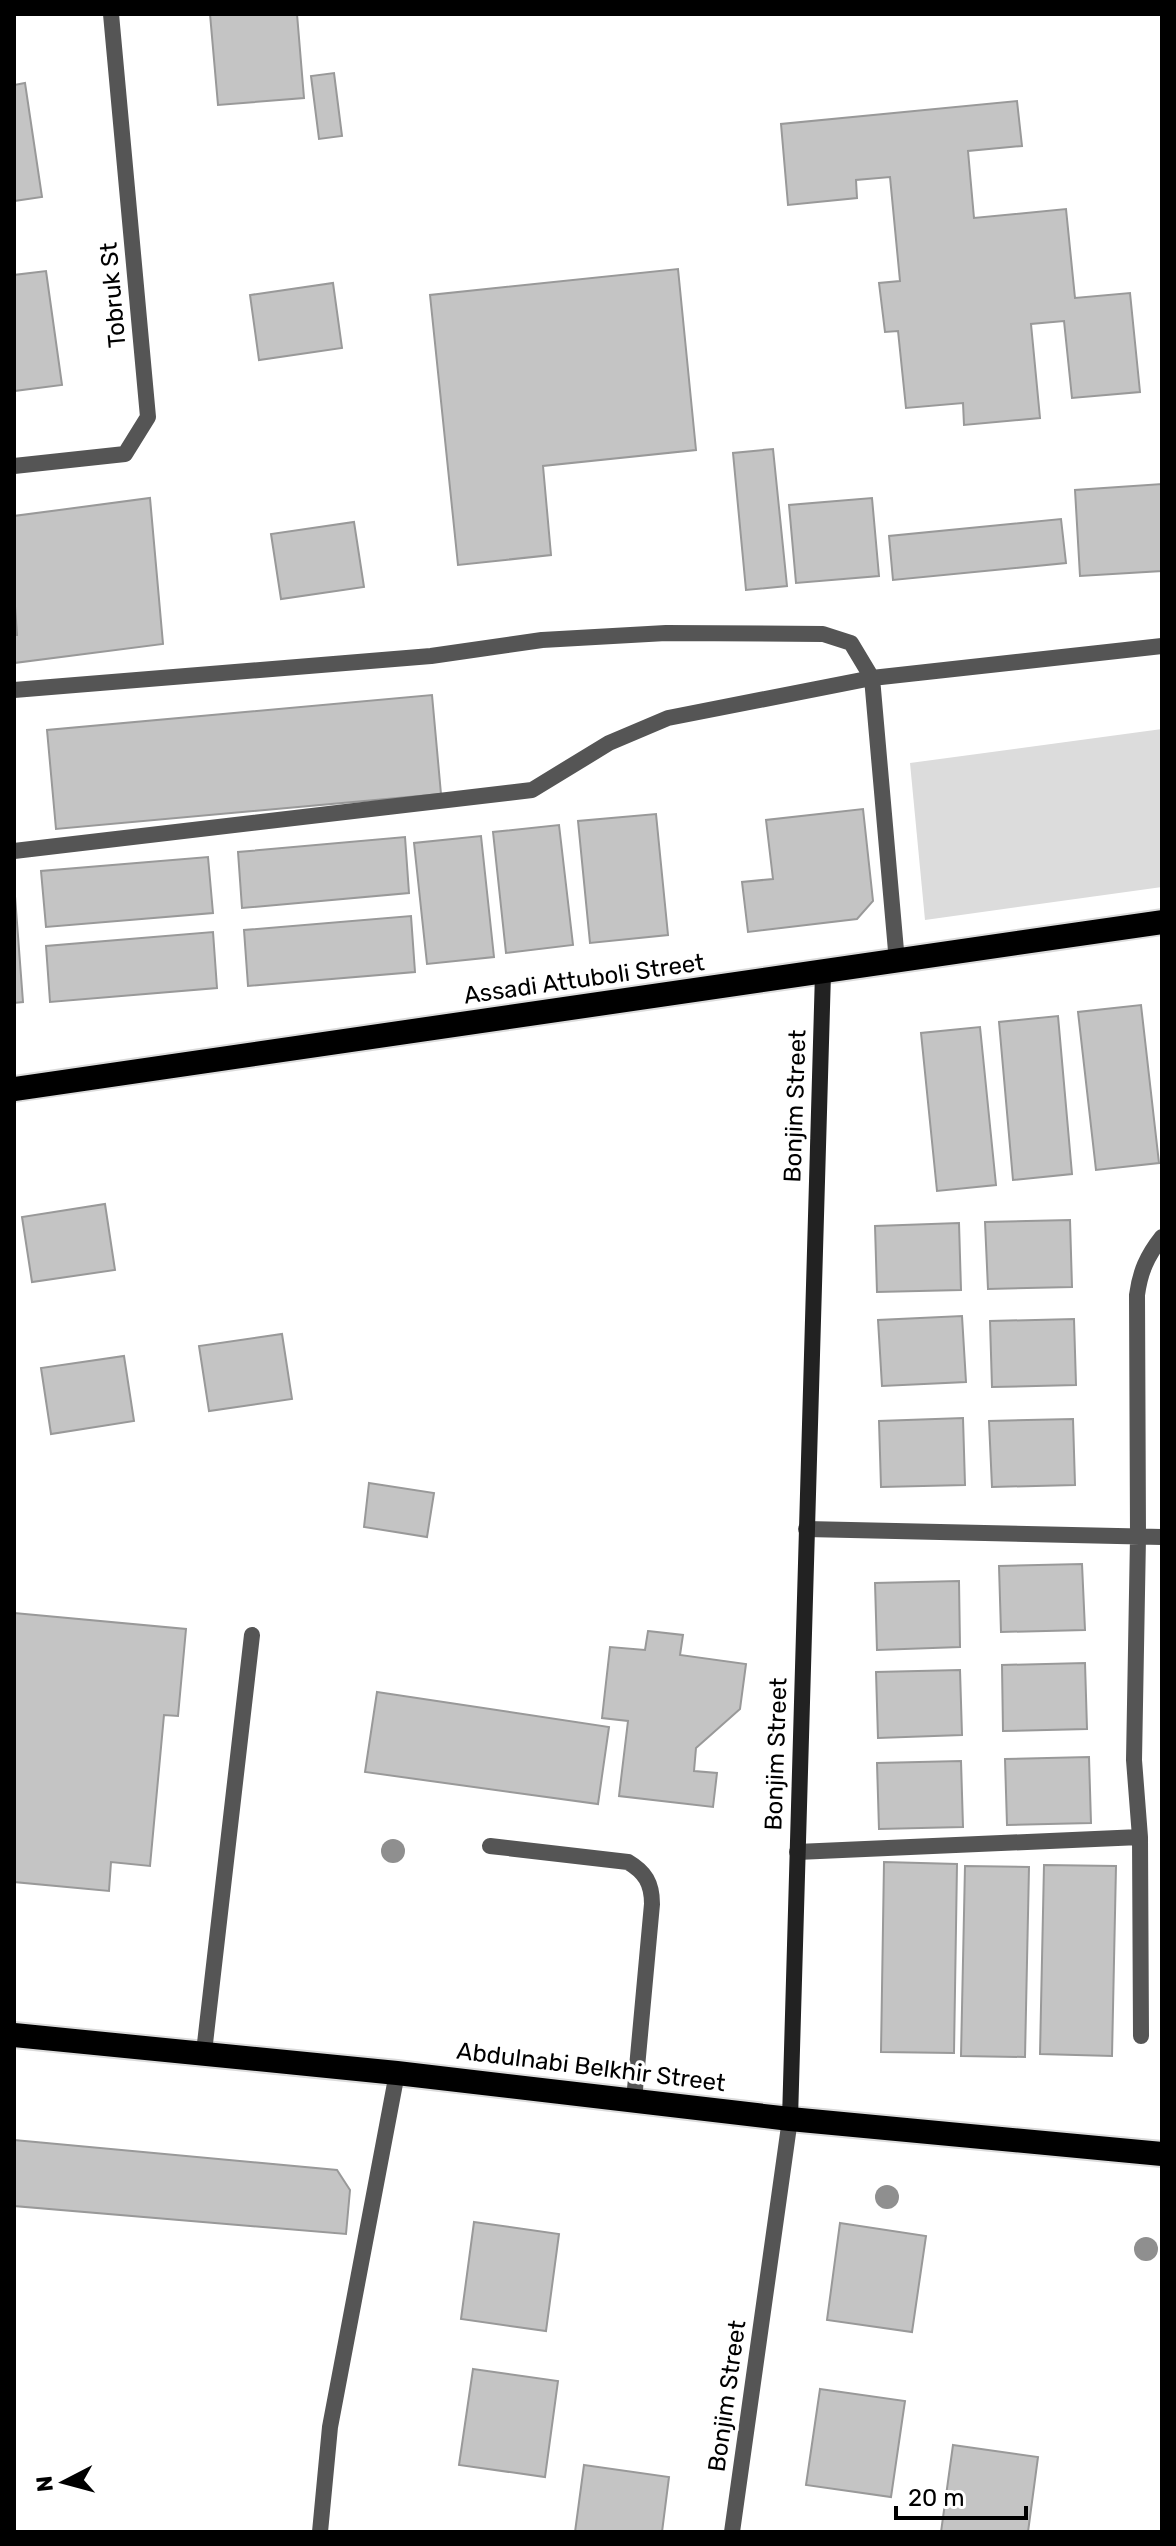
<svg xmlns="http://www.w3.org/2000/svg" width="1176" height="2546" font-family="Rubik,sans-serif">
  <rect width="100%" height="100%" fill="#fff"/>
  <path fill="#dcdcdc" d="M1162 729V887L925 920 910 763Z"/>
  <path fill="#c4c4c4" stroke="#999" stroke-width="2" d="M210 14H297L304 98 218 105Z
    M334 73 342 136 319 139 311 76Z
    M25 83 42 197 14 201V85Z
    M1017 101 1022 146 968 151 974 218 1066 209 1075 298 1130 293 1140 392 1072 398 1064 321 1031 324 1040 418 964 425 963 403 906 408 898 331 885 332 879 283 900 281 890 177 856 180 857 198 788 205 781 124Z
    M678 269 696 450 543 466 551 555 458 565 430 295Z
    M46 271 62 385 14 391V275Z
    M333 283 342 348 259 360 250 295Z
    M773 449 787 586 746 590 733 453Z
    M1162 484V571L1080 576 1075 490Z
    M150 498 163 644 14 663V635H17L14 592V516Z
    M872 498 879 576 796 583 789 505Z
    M1061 519 1066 563 893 580 889 536Z
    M354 522 364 587 281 599 271 534Z
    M432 695 441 794 56 829 47 730Z
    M863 809 873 901 857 919 748 932 742 882 773 879 766 820Z
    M656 814 668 935 590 943 578 821Z
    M559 825 573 945 506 953 493 832Z
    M481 836 494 957 427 964 414 843Z
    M405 837 409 893 242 908 238 852Z
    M208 857 213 913 46 927 41 871Z
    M14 883 23 1002 14 1003Z
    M411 916 415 972 248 986 244 930Z
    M213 932 217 988 50 1002 46 946Z
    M1141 1005 1159 1163 1096 1170 1078 1012Z
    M1058 1016 1072 1174 1013 1180 999 1022Z
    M980 1027 996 1185 937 1191 921 1033Z
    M105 1204 115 1270 32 1282 22 1217Z
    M1070 1220 1072 1287 988 1289 985 1222Z
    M959 1223 961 1290 877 1292 875 1226Z
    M962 1316 966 1382 882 1386 878 1320Z
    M1074 1319 1076 1385 992 1387 990 1321Z
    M282 1334 292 1399 209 1411 199 1346Z
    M124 1356 134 1421 51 1434 41 1368Z
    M963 1418 965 1485 881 1487 879 1421Z
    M1073 1419 1075 1485 992 1487 989 1421Z
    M369 1483 434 1493 427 1537 364 1527Z
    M1082 1564 1085 1630 1001 1632 999 1566Z
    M959 1581 960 1647 877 1650 875 1583Z
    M14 1613 186 1629 178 1716 164 1715 150 1866 111 1862 109 1891 14 1882Z
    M648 1631 683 1635 680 1655 746 1664 740 1709 696 1748 694 1771 717 1773 713 1807 619 1796 628 1721 602 1718 610 1647 645 1650Z
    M1085 1663 1087 1729 1003 1731 1002 1665Z
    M960 1670 962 1735 878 1738 876 1672Z
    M377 1692 609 1727 598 1804 365 1772Z
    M1089 1757 1091 1823 1007 1825 1005 1759Z
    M961 1761 963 1827 879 1829 877 1763Z
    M884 1862 957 1864 954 2053 881 2052Z
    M1044 1865 1116 1866 1112 2056 1040 2054Z
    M965 1866 1029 1867 1025 2057 961 2056Z
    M14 2140 337 2170 350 2190 346 2234 14 2206Z
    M474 2222 559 2234 546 2331 461 2319Z
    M840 2223 926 2236 912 2332 827 2320Z
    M473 2369 558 2381 545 2477 459 2465Z
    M820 2389 905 2401 891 2497 806 2485Z
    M953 2445 1038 2457 1028 2532H941Z
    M584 2465 669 2477 662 2532H575Z"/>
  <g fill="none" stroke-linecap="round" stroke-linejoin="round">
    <defs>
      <path id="highway" d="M14 1089 1162 922
        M14 2035 397 2073 790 2119 1162 2154"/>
    </defs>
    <use href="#highway" stroke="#dbdbdb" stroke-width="28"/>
    <path stroke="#555" stroke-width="16" d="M490 1846 628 1862C645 1872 652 1883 652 1904L634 2100
      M204 2052 252 1635"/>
    <path stroke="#555" stroke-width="16" d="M14 466 125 454 148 417 111 14
      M14 690 431 656 542 640 666 633 823 634 851 643 872 678 897 962
      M14 851 532 790 609 743 668 718 872 678 1162 646
      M806 1529 1162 1537
      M797 1852 1140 1837
      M1141 2036 1140 1837 1134 1760 1138 1537 1137 1295C1140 1272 1147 1256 1162 1237
      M320 2532 330 2427 397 2073
      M732 2532 790 2119"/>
    <path stroke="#222" stroke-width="16" d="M790 2119 823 973"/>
    <use href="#highway" stroke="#000" stroke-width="24"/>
  </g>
  <g fill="#8f8f8f">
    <circle cx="393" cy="1851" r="12"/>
    <circle cx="887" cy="2197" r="12"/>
    <circle cx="1146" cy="2249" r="12"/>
  </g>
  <g text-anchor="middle" stroke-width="7" stroke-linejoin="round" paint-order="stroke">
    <g font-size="24" fill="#000" stroke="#fff">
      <text transform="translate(113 295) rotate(-95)" y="8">Tobruk St</text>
      <text transform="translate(584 979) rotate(-8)" y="8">Assadi Attuboli Street</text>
      <text transform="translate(795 1106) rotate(-88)" y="8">Bonjim Street</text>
      <text transform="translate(776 1754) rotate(-88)" y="8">Bonjim Street</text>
      <text transform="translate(591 2067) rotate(7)" y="8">Abdulnabi Belkhir Street</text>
      <text transform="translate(727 2396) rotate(-82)" y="8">Bonjim Street</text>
    </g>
  </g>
  <rect width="1176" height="2546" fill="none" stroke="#000000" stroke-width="32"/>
  <g transform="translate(64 2482) rotate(264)" stroke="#ffffff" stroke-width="6" paint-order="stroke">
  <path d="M0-6L14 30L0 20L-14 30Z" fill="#000000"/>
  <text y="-12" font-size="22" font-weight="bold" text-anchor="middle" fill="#000000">N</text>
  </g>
  <path d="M896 2506v12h130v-12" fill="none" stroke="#000000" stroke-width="4"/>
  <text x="908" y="2506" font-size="24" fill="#000000" stroke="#ffffff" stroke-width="6" paint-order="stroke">20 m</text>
</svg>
